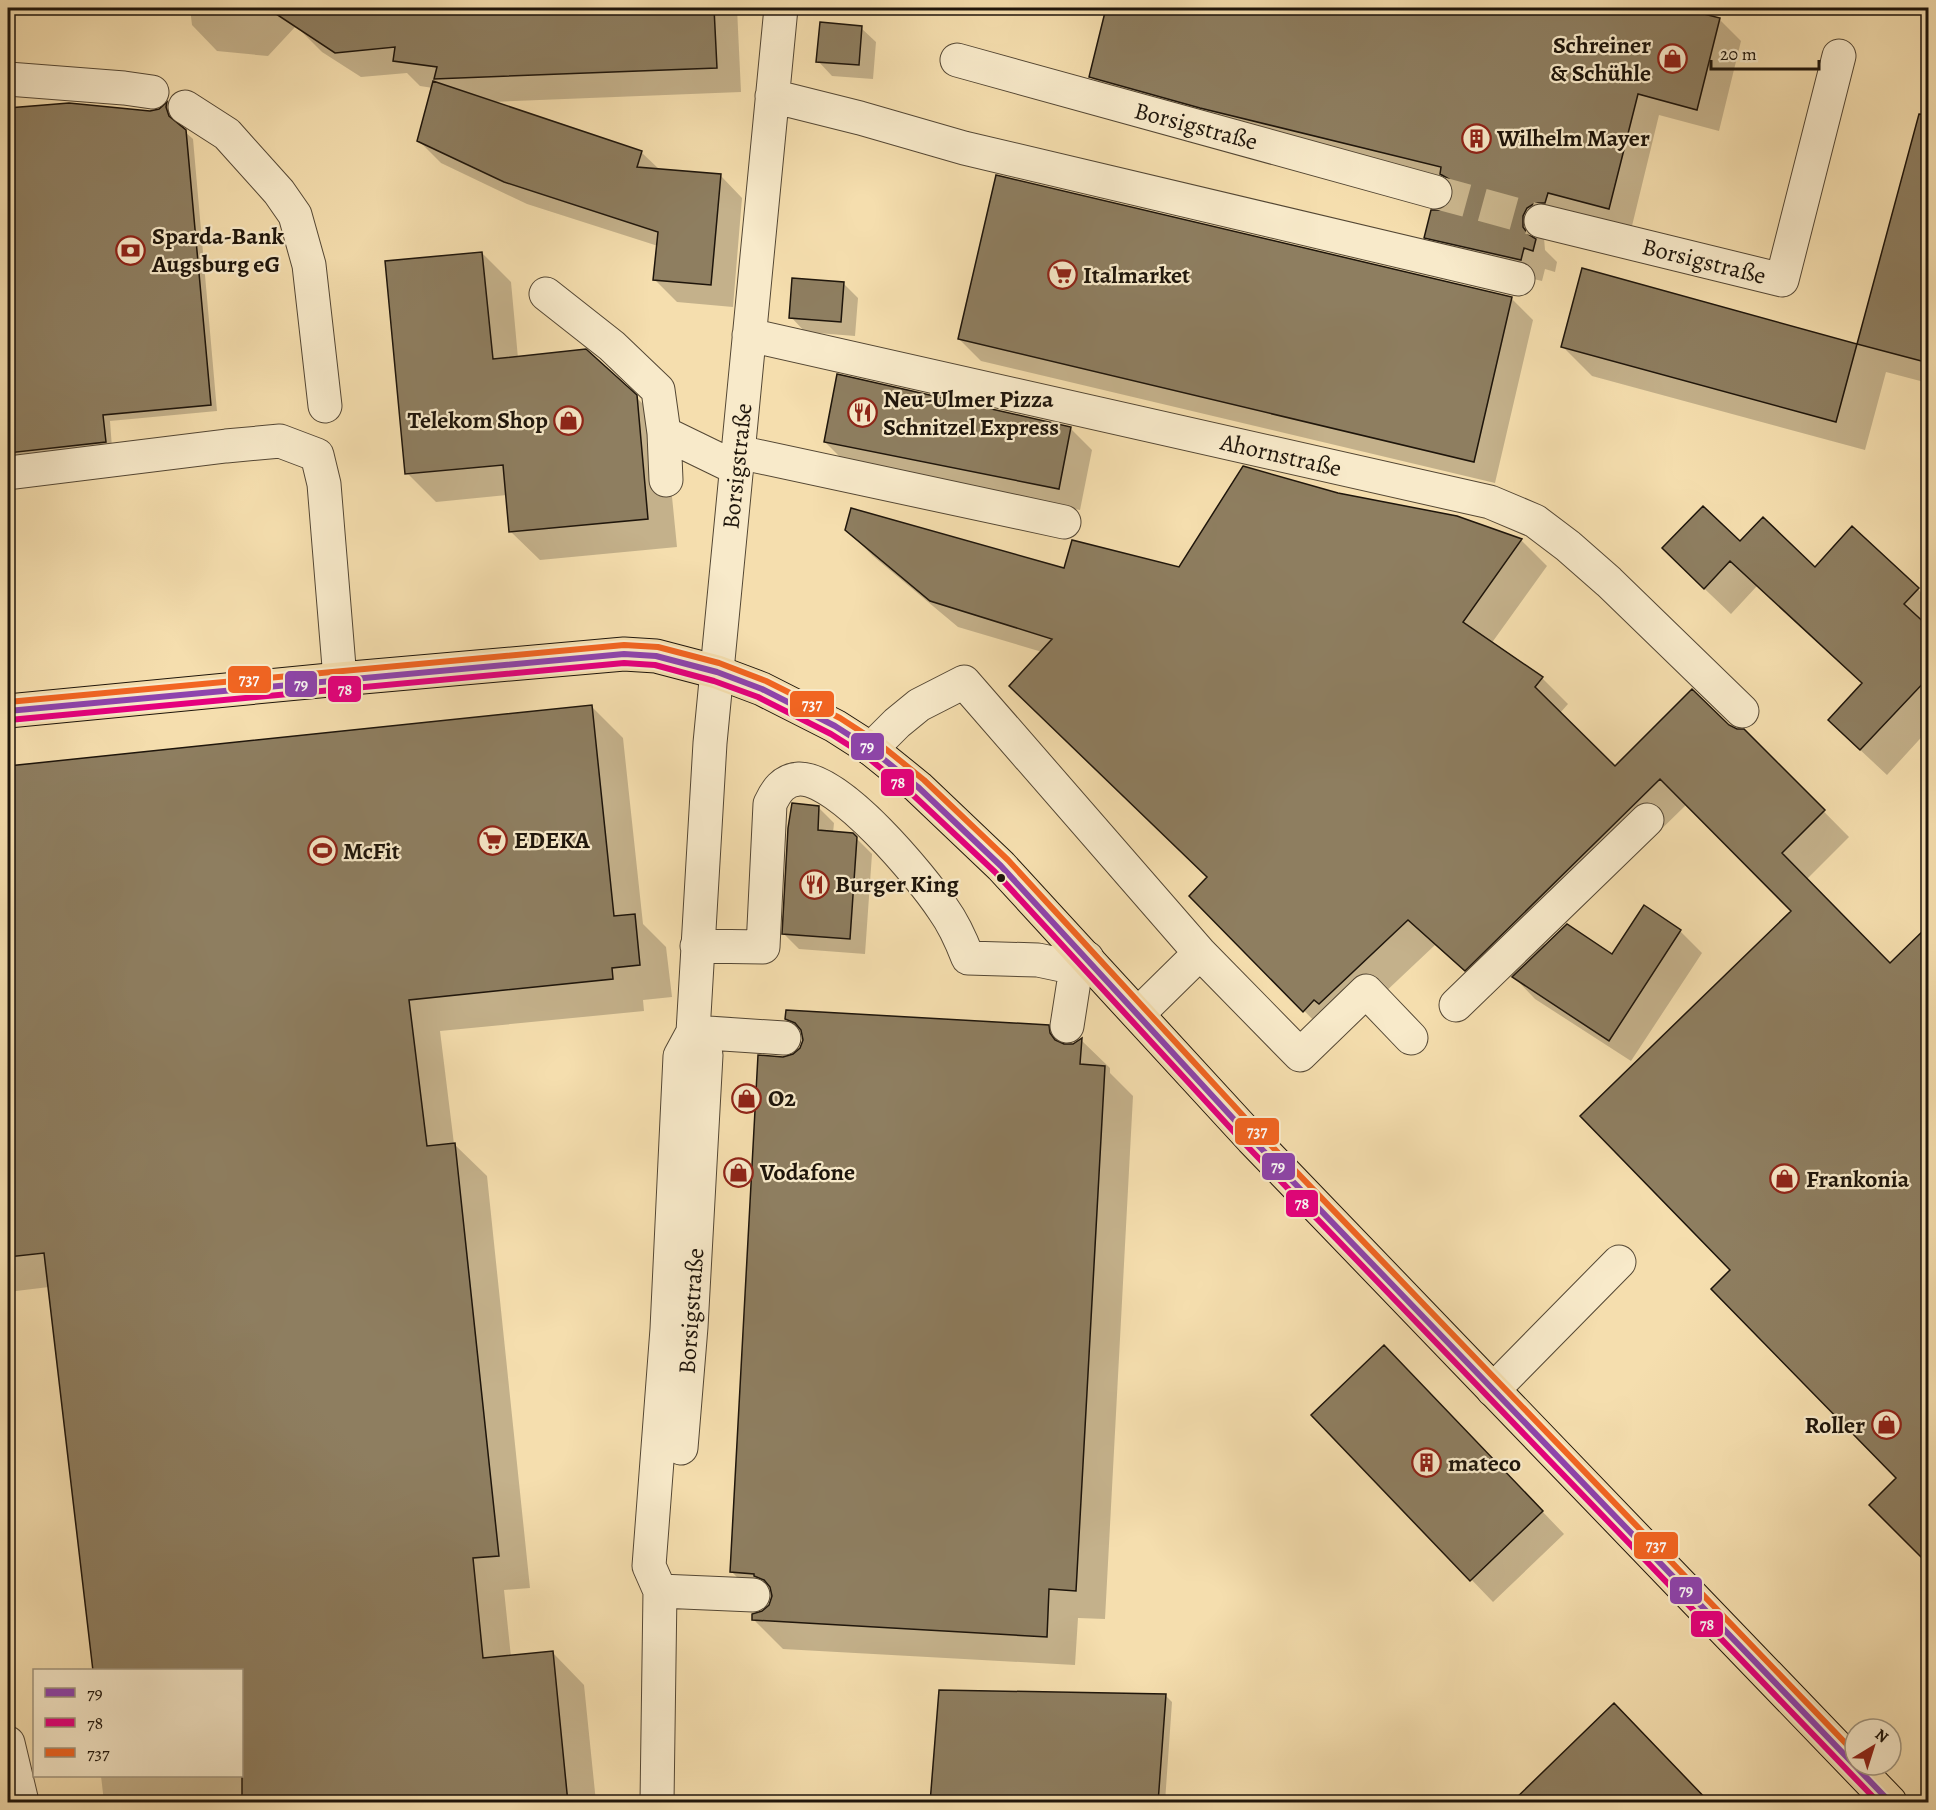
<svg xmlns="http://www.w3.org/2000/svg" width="1936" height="1810" font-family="Alegreya,serif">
  <rect width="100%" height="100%" fill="#f5deae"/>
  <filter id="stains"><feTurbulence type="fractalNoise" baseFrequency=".00333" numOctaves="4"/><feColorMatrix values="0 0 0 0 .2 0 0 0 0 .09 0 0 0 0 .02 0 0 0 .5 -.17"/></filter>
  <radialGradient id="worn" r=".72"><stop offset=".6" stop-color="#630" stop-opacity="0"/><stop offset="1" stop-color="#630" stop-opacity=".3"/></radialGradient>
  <path fill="#0003" d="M190 8H460L528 17V8H737L741 92 492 102 641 152 660 170 721 176 742 198 733 307 677 302 655 280 658 246 527 204 441 163 419 141 433 88 420 86 407 73 361 77 322 52 296 26 268 56 217 51 192 25Z
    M1108 8H1593L1625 16 1627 8H1673L1719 19 1741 41 1719 131 1659 115 1631 230 1544 238 1545 250 1557 262 1555 272 1545 269 1542 281 1448 259 1426 237 1439 212 1449 207 1455 197 1454 186 1223 129 1113 99 1091 77Z
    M861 28 876 42 873 79 832 76 818 61Z
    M69 104 150 112 160 111 167 104 174 110 175 123 193 139 217 411 110 421 112 448 8 463V109Z
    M1915 137 1928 140V383L1886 372 1865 450 1592 376 1563 347 1583 270 1858 345Z
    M482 253 511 282 518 358 636 397 665 426 677 547 540 560 511 532 507 495 436 502 407 473Z
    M844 284 858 298 855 336 805 332 791 317Z
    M1511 298 1533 320 1495 483 981 361 959 339Z
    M1070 428 1092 450 1080 510 847 464 825 442Z
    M1338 494 1521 540 1547 566 1491 644 1542 678 1568 704 1560 713 1615 768 1729 726 1736 730 1744 731 1849 837 1806 880 1898 1478 1732 1270 1793 911 1687 804 1544 944 1546 946 1613 956 1680 931 1702 953 1631 1061 1535 999 1512 975 1491 995 1435 945 1346 1029 1330 1037 1191 896 1209 878 1042 652 958 627 873 556 847 530 1065 570 1180 569Z
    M1740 543 1815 569 1918 589 1928 600V730L1887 775 1856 746 1863 684 1757 586 1731 614 1689 574Z
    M591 706 623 738 643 924 666 947 672 997 643 1000 644 1011 440 1031 454 1144 487 1176 530 1588 504 1590 511 1657 553 1653 584 1685 596 1802H104L101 1776H242V1670L49 1287 8 1292V768Z
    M819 808 834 823 833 833 853 835 872 854 865 954 799 949 784 934Z
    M787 1019 1048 1027 1067 1046 1074 1045 1081 1040 1110 1068V1073L1133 1096 1105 1619 1078 1618 1075 1665 783 1649 754 1620 770 1605 772 1602 760 1601 732 1572 783 1058 794 1056 801 1049 804 1040 803 1035Z
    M1406 1369 1564 1534 1493 1602 1313 1415Z
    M1165 1695 1172 1702 1165 1802H932Z"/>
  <path fill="#8e7e60" stroke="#1e150b" stroke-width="1.5" d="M267 8H471L517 14 714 8 717 68 434 79 437 67 393 61 395 47 335 53Z
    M1106 8H1599L1624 14 1626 8H1680L1720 18 1697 110 1638 94 1609 209 1548 193 1545 203H1535L1527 208 1523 216V227L1528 234 1536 239 1533 251 1524 248 1521 260 1424 238 1431 210H1439L1448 206 1453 196V187L1449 179 1440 174 1441 167 1200 108 1089 77Z
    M820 22 862 26 859 65 816 62Z
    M433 81 642 151 637 167 721 174 711 285 653 280 658 232 504 182 417 141Z
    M167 102 166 107 169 116 186 130 211 405 103 415 106 442 8 453V108L69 103 150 111 159 109Z
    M1919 114 1929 115V363L1857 344Z
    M996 175 1512 297 1474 462 958 339Z
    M482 252 493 359 586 349 637 395 648 519 509 532 503 465 405 474 385 261Z
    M1582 268 1857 344 1836 422 1561 347Z
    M792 278 844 282 841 322 789 318Z
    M837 374 1071 427 1059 489 824 442Z
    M1243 466 1338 493 1457 516 1522 539 1463 622 1543 677 1535 687 1615 766 1692 689 1729 725 1737 729H1744L1825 810 1782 853 1890 963 1929 925V1565L1869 1505 1896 1478 1711 1289 1730 1270 1580 1116 1791 911 1660 779 1465 971 1408 920 1319 1004 1314 1000 1303 1012 1189 896 1207 877 1009 686 1052 639 930 601 845 530 851 508 1064 568 1072 540 1179 567Z
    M1703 506 1740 541 1763 517 1815 567 1852 526 1919 588 1904 604 1929 627V677L1860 750 1828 720 1862 683 1730 561 1704 589 1662 548Z
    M592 705 614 916 635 914 640 965 612 968 613 979 409 1000 427 1146 455 1143 499 1556 473 1558 483 1658 553 1651 568 1803H242V1671H93L44 1253 8 1257V766Z
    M792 803 819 806 818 830 853 833 857 837 850 939 782 934 788 828Z
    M1644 905 1681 930 1609 1041 1512 977 1567 924 1612 954Z
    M786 1010 1049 1025 1050 1033 1055 1040 1064 1044H1073L1082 1038 1080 1064 1105 1066 1076 1591 1049 1589 1047 1637 752 1620V1614L762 1611 769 1605 772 1596 770 1587 764 1580 754 1576V1574L730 1572 758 1055 783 1057 793 1054 800 1048 803 1040 801 1030 795 1023 785 1019Z
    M1384 1345 1543 1511 1470 1581 1311 1415Z
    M939 1690 1166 1694 1158 1803H930Z
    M1614 1703 1710 1803H1511Z"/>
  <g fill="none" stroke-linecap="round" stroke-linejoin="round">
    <path stroke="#cab68d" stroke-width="33" stroke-dasharray="33 16" stroke-linecap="butt" d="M1435 192 1541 221"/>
    <defs>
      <path id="minor" d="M957 60 1435 192
        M8 79 124 88 152 92
        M772 96 860 118 964 148 1518 279
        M185 107 227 134 279 192 295 215 309 265 325 406
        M1541 221 1782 280 1839 56
        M546 294 612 346 658 390 664 433
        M749 335 1490 502 1535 521 1568 546 1609 582 1742 711
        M738 452 1064 522
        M8 473 226 446 280 441 317 455 324 484 340 679
        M666 480 664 433 736 468
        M871 749 897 723 919 705 964 682 1200 953 1300 1055 1366 991 1411 1038
        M697 946 763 947 770 804C776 791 783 780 799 779 839 777 922 877 943 909 954 924 961 940 968 958L1038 960 1076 968 1087 958
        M1456 1005 1647 820
        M1138 1014 1200 953
        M1067 1026 1076 968
        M693 1032 784 1038
        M1493 1390 1619 1262
        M681 1448 691 1327 706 1055 693 1032
        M660 1591 753 1595
        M8 1743 22 1802
        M657 1802 660 1591 649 1566 667 1329 680 1056 693 1032 710 743 781 8"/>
      <path id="major" d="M8 711 340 679 624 654 656 656 717 672 762 689 835 726 871 749 918 787 1001 866 1252 1139 1890 1802"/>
    </defs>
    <use href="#minor" stroke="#544734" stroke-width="35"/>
    <use href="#major" stroke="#1e150b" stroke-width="35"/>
    <use href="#minor" stroke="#f8eaca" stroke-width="33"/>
    <use href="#major" stroke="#f5deae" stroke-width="33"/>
    <defs>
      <path id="bus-1" d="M8 711 624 654 656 656 717 672 762 689 835 726 871 749 918 787 1001 866 1252 1139 1890 1802"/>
      <path id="bus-2" d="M9 720 624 663 655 665 714 681 758 697 831 734 866 756 912 794 995 872 1246 1145 1878 1802"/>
      <path id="bus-3" d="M8 702 624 645 658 647 719 663 766 681 840 718 877 742 924 780 1008 860 1259 1133 1855 1753"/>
    </defs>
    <use href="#bus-1" stroke="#f8eaca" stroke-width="10"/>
    <use href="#bus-2" stroke="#f8eaca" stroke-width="10"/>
    <use href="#bus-3" stroke="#f8eaca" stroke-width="10"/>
    <use href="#bus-1" stroke="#8e44ad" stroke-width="6"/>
    <use href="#bus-2" stroke="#e5007d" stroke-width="6"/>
    <use href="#bus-3" stroke="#f26522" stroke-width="6"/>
  </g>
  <defs>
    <symbol id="shop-ring" viewBox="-11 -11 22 22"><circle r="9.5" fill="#f8eaca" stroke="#8f2418" stroke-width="1.5"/><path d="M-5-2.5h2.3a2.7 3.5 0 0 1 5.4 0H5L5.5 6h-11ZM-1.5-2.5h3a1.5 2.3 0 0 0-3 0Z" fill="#8f2418"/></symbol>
    <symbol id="building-ring" viewBox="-11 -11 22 22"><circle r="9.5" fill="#f8eaca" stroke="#8f2418" stroke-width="1.5"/><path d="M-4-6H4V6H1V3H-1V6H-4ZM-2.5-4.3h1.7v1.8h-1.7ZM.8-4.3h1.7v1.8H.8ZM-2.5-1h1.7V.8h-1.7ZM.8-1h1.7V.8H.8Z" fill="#8f2418"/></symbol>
    <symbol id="bank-ring" viewBox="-11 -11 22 22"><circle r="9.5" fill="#f8eaca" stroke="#8f2418" stroke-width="1.5"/><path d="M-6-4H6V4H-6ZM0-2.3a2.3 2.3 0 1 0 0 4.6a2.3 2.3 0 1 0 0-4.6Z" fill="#8f2418"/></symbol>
    <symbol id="supermarket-ring" viewBox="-11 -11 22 22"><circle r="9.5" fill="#f8eaca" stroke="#8f2418" stroke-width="1.5"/><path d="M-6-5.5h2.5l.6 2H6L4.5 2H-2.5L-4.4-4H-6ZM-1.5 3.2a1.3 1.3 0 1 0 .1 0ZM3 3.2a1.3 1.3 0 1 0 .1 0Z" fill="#8f2418"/></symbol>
    <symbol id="restaurant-ring" viewBox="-11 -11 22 22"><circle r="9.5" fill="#f8eaca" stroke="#8f2418" stroke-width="1.5"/><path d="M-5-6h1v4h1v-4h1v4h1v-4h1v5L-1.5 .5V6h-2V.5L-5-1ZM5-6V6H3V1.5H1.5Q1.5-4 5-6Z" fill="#8f2418"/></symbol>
    <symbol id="stadium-ring" viewBox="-11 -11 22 22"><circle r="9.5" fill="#f8eaca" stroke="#8f2418" stroke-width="1.5"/><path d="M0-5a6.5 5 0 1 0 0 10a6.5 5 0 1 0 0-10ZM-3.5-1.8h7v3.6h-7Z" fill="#8f2418"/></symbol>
  </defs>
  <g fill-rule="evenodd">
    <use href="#shop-ring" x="1656" y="42" width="33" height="33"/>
    <use href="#building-ring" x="1460" y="122" width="33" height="33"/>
    <use href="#bank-ring" x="114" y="234" width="33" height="33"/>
    <use href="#supermarket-ring" x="1046" y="258" width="33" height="33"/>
    <use href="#restaurant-ring" x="846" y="396" width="33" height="33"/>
    <use href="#shop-ring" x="552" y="404" width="33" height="33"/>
    <use href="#supermarket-ring" x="476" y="824" width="33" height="33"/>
    <use href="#stadium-ring" x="306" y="834" width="33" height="33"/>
    <use href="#restaurant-ring" x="798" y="868" width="33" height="33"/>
    <use href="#shop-ring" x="730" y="1082" width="33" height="33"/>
    <use href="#shop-ring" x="722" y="1156" width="33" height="33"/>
    <use href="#shop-ring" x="1768" y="1162" width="33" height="33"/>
    <use href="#shop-ring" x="1870" y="1408" width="33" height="33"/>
    <use href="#building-ring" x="1410" y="1446" width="33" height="33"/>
  </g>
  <circle fill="#1e150b" stroke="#f8eaca" stroke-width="2" cx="1001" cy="878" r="5"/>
  <g text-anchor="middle" stroke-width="4.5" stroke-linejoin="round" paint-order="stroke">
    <g font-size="24" font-weight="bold" fill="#1e150b" stroke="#f8eaca" text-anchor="start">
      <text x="1651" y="53" text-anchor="end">Schreiner<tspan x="1651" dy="28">&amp; Schühle</tspan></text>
      <text x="1497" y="146">Wilhelm Mayer</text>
      <text x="152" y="244">Sparda-Bank<tspan x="152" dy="28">Augsburg eG</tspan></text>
      <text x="1083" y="283">Italmarket</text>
      <text x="883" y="407">Neu-Ulmer Pizza<tspan x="883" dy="28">Schnitzel Express</tspan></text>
      <text x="548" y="428" text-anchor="end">Telekom Shop</text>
      <text x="514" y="848">EDEKA</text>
      <text x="343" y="859">McFit</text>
      <text x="835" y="892">Burger King</text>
      <text x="768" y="1106">O2</text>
      <text x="760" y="1180">Vodafone</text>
      <text x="1806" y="1187">Frankonia</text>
      <text x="1865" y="1433" text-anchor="end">Roller</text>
      <text x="1448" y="1471">mateco</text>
    </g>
    <g font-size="24" fill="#1e150b" stroke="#f8eaca">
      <text transform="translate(1196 126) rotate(15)" y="8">Borsigstraße</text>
      <text transform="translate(1704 261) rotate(14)" y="8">Borsigstraße</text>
      <text transform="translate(1281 455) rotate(13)" y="8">Ahornstraße</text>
      <text transform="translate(737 466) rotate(-84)" y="8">Borsigstraße</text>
      <text transform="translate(691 1311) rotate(-86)" y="8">Borsigstraße</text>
    </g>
  </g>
  <g stroke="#f8eaca" stroke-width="2">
    <rect x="227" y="665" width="45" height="29" rx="6" fill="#f26522"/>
    <rect x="284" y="670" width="34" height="28" rx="6" fill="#8e44ad"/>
    <rect x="327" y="675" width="35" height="28" rx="6" fill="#e5007d"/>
    <rect x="789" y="690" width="46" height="28" rx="6" fill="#f26522"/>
    <rect x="850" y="732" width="35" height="29" rx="6" fill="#8e44ad"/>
    <rect x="880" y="768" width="35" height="29" rx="6" fill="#e5007d"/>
    <rect x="1234" y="1117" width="46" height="29" rx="6" fill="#f26522"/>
    <rect x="1261" y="1152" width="35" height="29" rx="6" fill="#8e44ad"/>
    <rect x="1285" y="1189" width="34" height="29" rx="6" fill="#e5007d"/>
    <rect x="1633" y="1531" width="46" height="29" rx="6" fill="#f26522"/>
    <rect x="1669" y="1576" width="34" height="29" rx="6" fill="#8e44ad"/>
    <rect x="1690" y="1610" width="34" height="28" rx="6" fill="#e5007d"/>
  </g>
  <g font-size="16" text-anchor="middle" font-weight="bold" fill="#fff">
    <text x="249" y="685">737</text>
    <text x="301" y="690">79</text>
    <text x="345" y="695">78</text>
    <text x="812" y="710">737</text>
    <text x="867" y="752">79</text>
    <text x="898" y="788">78</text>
    <text x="1257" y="1137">737</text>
    <text x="1278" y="1172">79</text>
    <text x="1302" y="1209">78</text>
    <text x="1656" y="1551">737</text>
    <text x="1686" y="1596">79</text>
    <text x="1707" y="1630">78</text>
  </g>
  <rect width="1936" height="1810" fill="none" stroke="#f5deae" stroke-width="30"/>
  <rect x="9" y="9" width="1918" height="1792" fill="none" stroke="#1e150b" stroke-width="3"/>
  <rect x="15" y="15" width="1906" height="1780" fill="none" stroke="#1e150b" stroke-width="1.5"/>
  <rect x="33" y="1669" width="210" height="108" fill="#f8eaca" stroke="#a1957e" stroke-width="1.5"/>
  <rect x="45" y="1688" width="30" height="9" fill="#8e44ad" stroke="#a1957e" stroke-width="1.5"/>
  <text x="87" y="1699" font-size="18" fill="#1e150b">79</text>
  <rect x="45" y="1718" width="30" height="9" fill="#e5007d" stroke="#a1957e" stroke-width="1.5"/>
  <text x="87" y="1729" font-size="18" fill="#1e150b">78</text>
  <rect x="45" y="1748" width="30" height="9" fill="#f26522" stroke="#a1957e" stroke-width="1.5"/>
  <text x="87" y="1759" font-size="18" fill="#1e150b">737</text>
  <g transform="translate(1873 1747) rotate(38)"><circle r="28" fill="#f8eaca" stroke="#a1957e" stroke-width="1.5"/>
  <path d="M0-4.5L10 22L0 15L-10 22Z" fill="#8f2418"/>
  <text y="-9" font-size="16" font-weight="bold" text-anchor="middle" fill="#1e150b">N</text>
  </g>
  <path d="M1711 60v9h108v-9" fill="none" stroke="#1e150b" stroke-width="3"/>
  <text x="1720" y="60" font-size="18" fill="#1e150b" stroke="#f8eaca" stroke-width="4.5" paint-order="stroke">20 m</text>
  <rect width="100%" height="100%" filter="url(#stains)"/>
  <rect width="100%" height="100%" fill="url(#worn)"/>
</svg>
